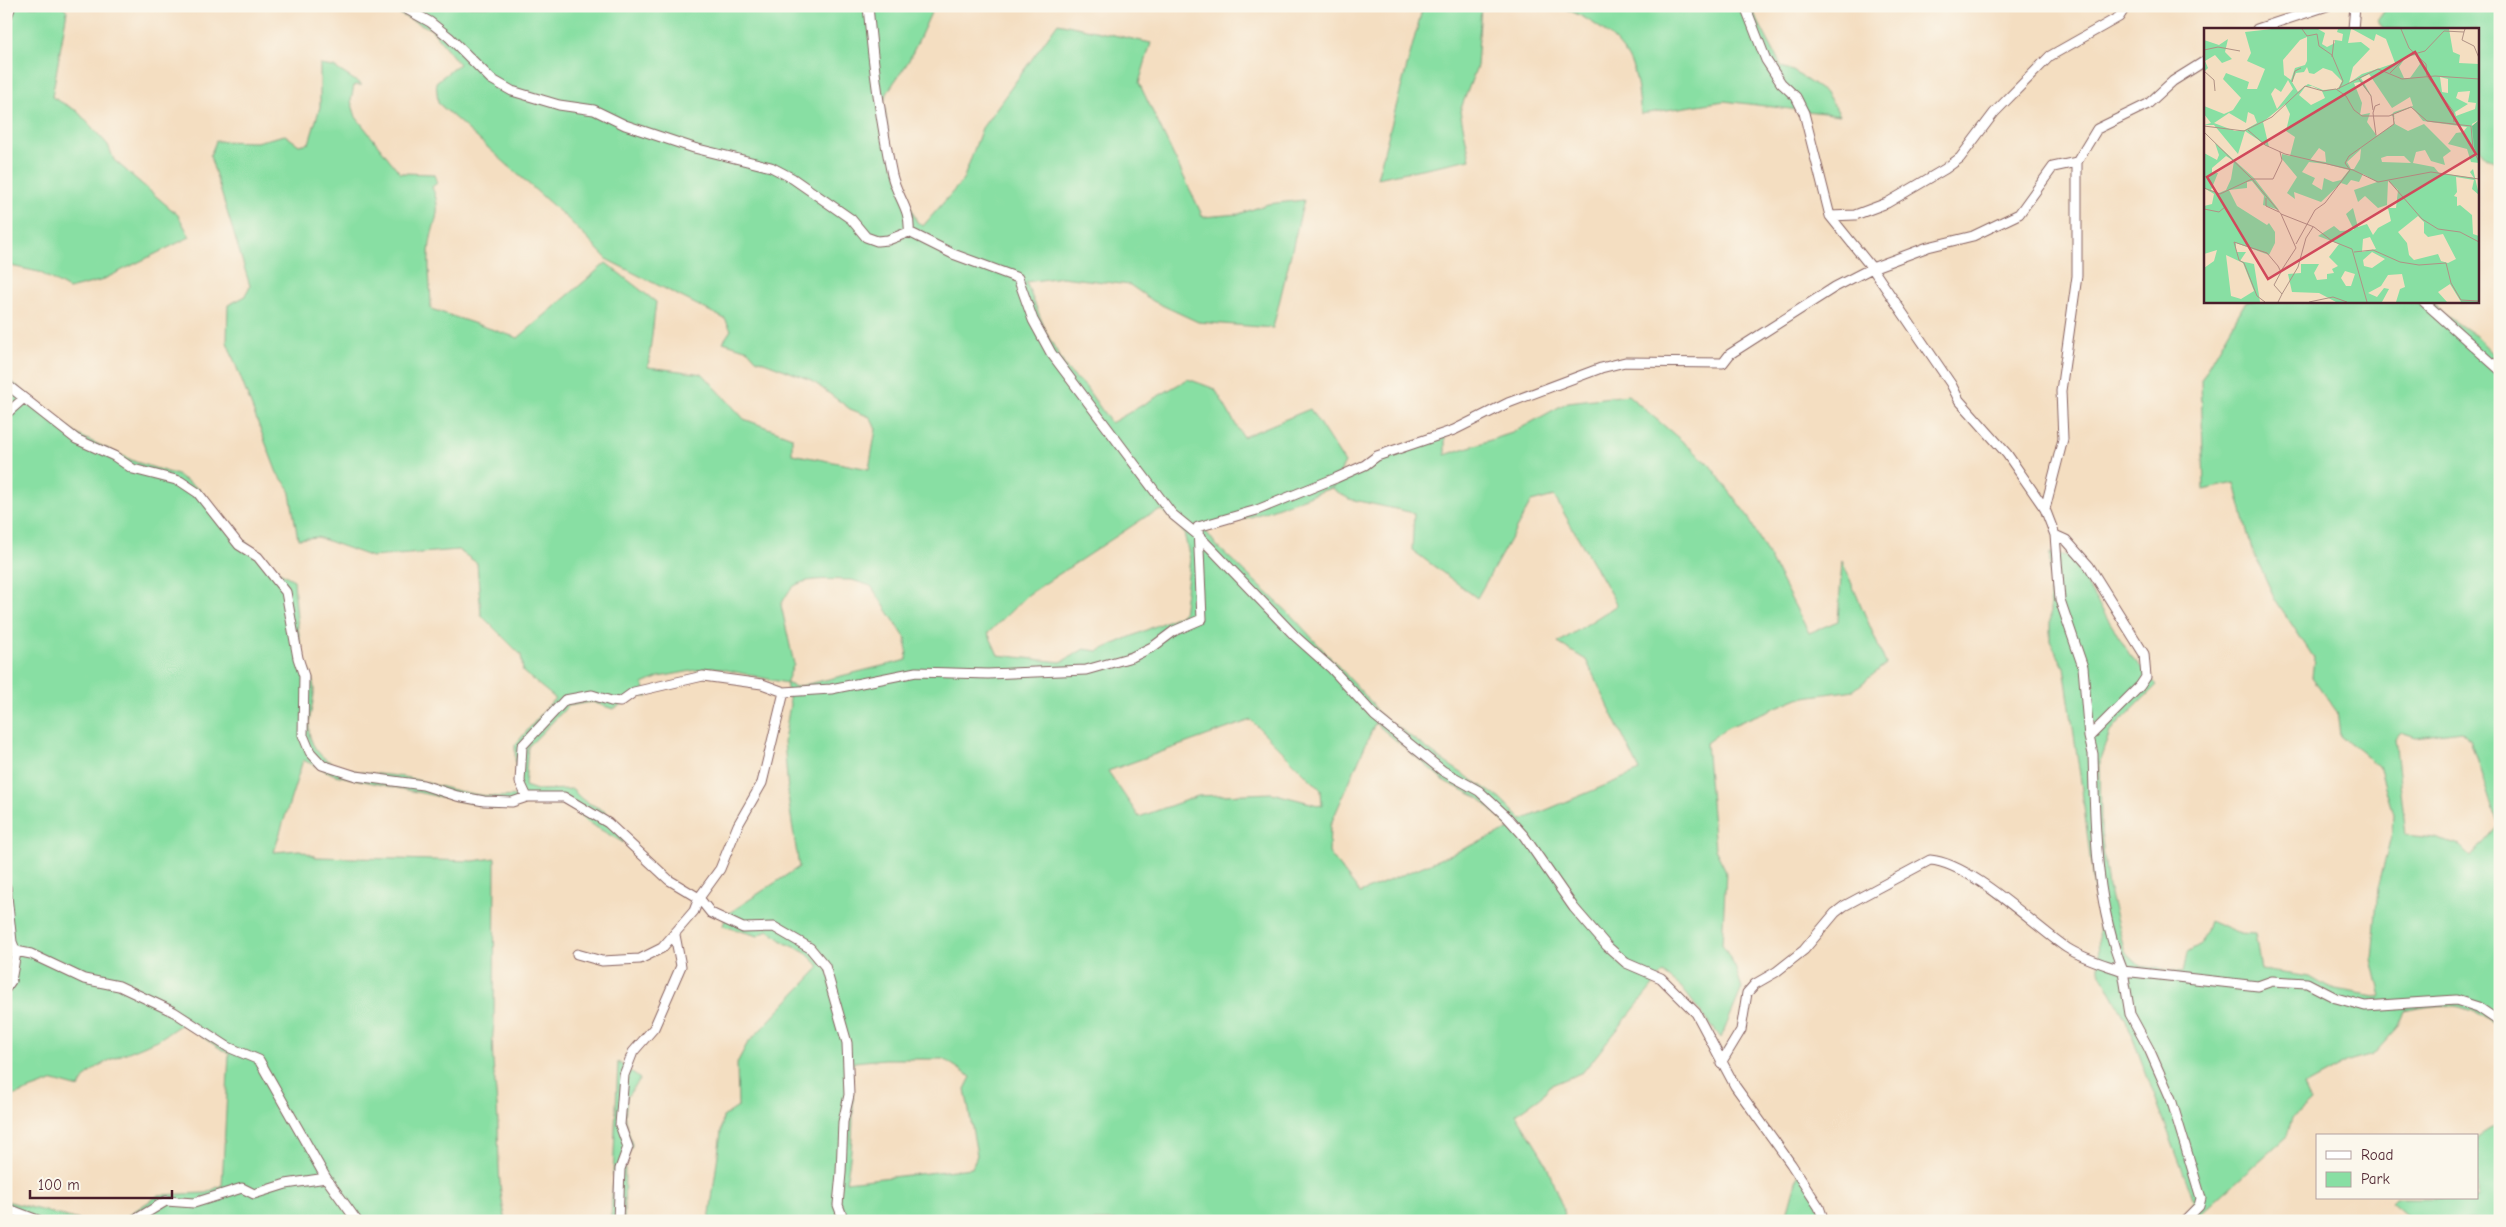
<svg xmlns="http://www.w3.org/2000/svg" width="2506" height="1227" font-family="'Comic Neue',sans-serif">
  <rect width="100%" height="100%" fill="#fbf7ec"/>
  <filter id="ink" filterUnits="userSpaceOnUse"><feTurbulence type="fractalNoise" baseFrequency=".02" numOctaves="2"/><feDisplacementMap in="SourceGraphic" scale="10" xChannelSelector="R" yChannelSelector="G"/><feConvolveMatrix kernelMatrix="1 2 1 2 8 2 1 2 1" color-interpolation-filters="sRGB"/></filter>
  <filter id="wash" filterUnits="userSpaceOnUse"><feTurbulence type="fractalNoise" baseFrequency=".0096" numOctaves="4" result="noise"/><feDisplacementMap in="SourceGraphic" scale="20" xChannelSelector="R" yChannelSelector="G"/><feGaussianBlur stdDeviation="1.12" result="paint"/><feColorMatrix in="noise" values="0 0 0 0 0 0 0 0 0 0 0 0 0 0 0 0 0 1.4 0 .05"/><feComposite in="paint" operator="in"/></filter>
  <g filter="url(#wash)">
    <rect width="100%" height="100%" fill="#f4dec1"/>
    <path fill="#88dfa3" stroke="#697f67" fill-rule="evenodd" d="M6 6H63L67 11 52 97 77 111 108 145 114 160 178 215 190 237 100 281 69 289 39 272 6 265Z
      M382 6H934C926 24 918 42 909 60 903 72 885 91 884 103L893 164 917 222 923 226 963 180 982 128 1058 23 1151 43 1139 83 1203 217 1239 214 1268 204 1304 200 1273 328 1198 322 1153 301 1130 285 1062 277 1026 282 1047 334 1067 370 1085 386 1111 423 1188 379 1215 389 1243 437 1310 409 1345 463 1332 487 1379 461 1445 437V455L1512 433 1568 402 1628 395 1709 464 1747 515 1809 633 1838 621 1842 561 1886 664 1854 690 1798 698 1726 728 1706 743 1715 849 1726 871 1722 944 1735 967 1742 988 1721 1038 1681 987 1663 973 1583 1072 1549 1086 1542 1096 1516 1114 1545 1161 1565 1214 1558 1221H709L723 1117 738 1107 737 1063 747 1044 820 967 804 951 785 943 768 930 758 936 723 926 726 915 799 867 789 804 784 741 790 704 786 683 713 667 659 677 643 684 648 697 638 696 613 709 592 702 568 706 528 747 525 786 537 790 573 789C583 804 590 802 604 811 615 818 621 831 624 843L587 822 574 809 559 803 542 801 498 809 335 775 303 760 274 852 300 850 316 857 473 861 495 858 494 1024C490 1051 495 1078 497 1105 500 1146 496 1180 506 1221H119L159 1195 206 1193 222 1185 229 1054 182 1024C172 1030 163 1038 152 1042 130 1053 88 1063 79 1088L54 1081 10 1097 6 1106V377L78 435 136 462 177 475 199 489 227 524 272 568 294 580C296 604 297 628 302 652 305 663 313 676 314 688 315 703 306 722 310 737 323 778 376 771 409 778 444 787 480 800 516 796L515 745 555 698 523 672 521 655 481 615 477 563 458 550 372 557 317 537 298 539 289 488 277 473 227 342 228 305 244 297 250 286 210 156 216 141 256 142 285 135 299 145 309 143 320 107V65L334 67 362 85H354L351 101 356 117 400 173 434 174 437 183 432 187C443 213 434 218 430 243 427 264 431 288 431 309L518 338 606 263 656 302 648 367 703 374 744 419 792 437V454L869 469 876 429 870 417 850 409 811 380 756 359 748 350 723 342 731 330 725 319 608 260 569 220 438 103 436 82 459 64 431 29ZM1331 488 1349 499 1414 513 1412 550 1477 598 1531 502 1554 496 1617 605 1558 643 1586 660 1640 771 1522 820 1501 799 1445 762 1376 711 1372 703 1291 615 1217 546 1205 530 1257 515ZM1162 510 1184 533 1190 559 1183 614 1098 651 1084 649 1061 662 998 655 988 633 1029 594 1147 516ZM852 580 871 586 906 639 907 660 796 687 786 683 794 664 781 605C785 598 789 589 796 585 810 577 835 580 852 580ZM1251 720 1321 790 1322 806 1272 793 1198 796 1139 817 1108 771ZM1375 723 1446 782 1479 798 1510 829 1360 893 1329 853 1330 826ZM885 1059H944L971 1077 965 1089 977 1155 972 1168 846 1182C854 1144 854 1106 852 1067L854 1062Z
      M1423 6H1481L1477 66 1460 111 1470 159 1377 178Z
      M1558 6H1750L1782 67 1793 71 1827 94 1840 115 1724 101 1641 114C1639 100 1638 82 1633 68 1621 37 1588 17 1558 6Z
      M2388 6H2492L2500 10V165L2485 156 2477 146V29H2384L2377 21Z
      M2246 301H2433L2441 312 2476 336 2500 361V1029C2467 1001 2445 1002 2405 1011L2399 1026 2373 1055 2348 1062 2304 1086 2311 1101 2292 1118 2287 1136 2193 1221H2180L2194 1201 2126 1020 2099 970 2098 924 2081 782 2064 667 2050 641V553L2069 556 2130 655 2157 685 2110 732 2100 760 2101 832 2108 887 2125 952 2140 966 2183 972 2187 953 2201 945 2209 921 2237 933 2255 934 2261 970 2310 977 2329 988 2381 997 2372 959 2378 888 2392 832 2393 814 2379 766 2340 735 2337 712 2312 677 2314 658 2275 599 2251 547 2235 483 2204 490 2201 380ZM2461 731 2470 739 2498 826 2471 857 2460 846 2434 838 2406 835 2395 739 2401 732 2416 737Z
      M618 1062 640 1079 627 1097 625 1119 632 1145 625 1164 624 1221H611Z
      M2496 1126H2500V1221H2413L2391 1202 2395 1198H2477V1138Z
      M1800 1167 1830 1221H1785Z
      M6 1201 83 1221H6Z"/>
  </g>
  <g filter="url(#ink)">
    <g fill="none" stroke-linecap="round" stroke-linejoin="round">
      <defs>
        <path id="minor" d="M401 6 430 22 449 37 491 79 512 91 559 105 594 110 625 125 694 148 771 167 792 178 851 219 866 237 877 241 888 240 909 232 953 254 1018 278 1033 320 1051 353 1172 514 1199 536 1295 636 1332 669 1375 716 1443 771 1479 791 1507 817 1524 836 1574 908 1607 946 1626 963 1661 978 1696 1013 1735 1086 1791 1164 1819 1207 1824 1221
          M868 6C873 63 880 119 892 175 897 197 911 209 909 232
          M1745 6 1766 60 1781 83 1796 97 1804 113 1830 216 1872 268 1951 384 1959 400 2007 454 2045 509 2055 535 2060 600 2083 667 2089 737 2093 754C2095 827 2095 902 2123 971L2258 986 2272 981 2307 983 2336 998 2365 1006 2456 1000 2478 1007 2500 1022
          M6 19 11 6
          M2257 29 2327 6
          M2353 29 2355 6
          M1830 216 1855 215 1887 203 1945 169 1960 158 1994 113 2050 56 2119 17 2126 6
          M2423 301 2500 370
          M6 384 76 439 114 456 133 469 180 481 198 493 239 545 258 557 286 592 298 658 304 676 303 735 310 752 322 765 356 776 423 785 457 796 484 801 512 802 527 797H564L608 823 669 880 699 898 711 913 743 928 774 927 810 948 825 966 847 1043 849 1095 843 1122 841 1173 838 1205 844 1221
          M6 414 23 399
          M2045 509 2063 439 2061 391 2077 276V162L2097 129 2148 104 2173 81 2205 61
          M2055 535 2066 540 2089 566 2144 654 2146 677 2140 686 2089 737
          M527 797 520 782 522 746 565 700 592 695 611 701 620 702 634 692 703 676 762 684 784 692 831 689 916 672 988 674 1086 670 1132 657 1154 646 1174 631 1202 619 1198 527 1257 510 1336 478 1365 465 1377 456 1454 430 1508 403 1601 368 1625 362 1723 363 1730 354 1835 287 1872 268 1928 247 1973 236 2019 214 2053 167 2077 162
          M6 887 12 942 16 952 11 981 6 988
          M6 949 31 954 84 979 119 986 174 1012 228 1047 259 1060 326 1178 357 1221
          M577 954 602 961 640 959 662 948 694 911 699 898 720 869 738 825 762 783 784 692
          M1721 1063 1741 1030 1747 993 1755 984 1776 972 1804 950 1835 913 1844 906 1930 860C1971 863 2032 924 2067 948 2084 959 2104 964 2123 971L2130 1014 2149 1049 2171 1099 2201 1198 2199 1206 2184 1221
          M6 1208 40 1221
          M133 1221 166 1201 194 1203 242 1188 254 1194 286 1184 326 1178
          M618 1221 620 1169 628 1147 620 1125 624 1075 633 1052 654 1028 681 966 675 935"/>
      </defs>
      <use href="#minor" stroke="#866260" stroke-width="11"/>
      <use href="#minor" stroke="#fff" stroke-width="9"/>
    </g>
  </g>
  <g transform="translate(2204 28)">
    <rect width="275" height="275" fill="#f4dec1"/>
    <path d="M68 1H114L121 5 118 16 123 19 131 15V12L138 13 139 6 133 4 134 1H147L144 15 157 14 166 21 149 39 145 55 158 46 191 35 182 11 172 6 170 13 148 1H245L249 24 256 27 255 35 275 36V92L268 96 275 135 267 134 263 121 244 116 252 105 259 104 263 99 219 93 208 79 190 86 191 96 204 103 220 96 247 123 239 129 241 137 227 133 221 122 212 124 209 135 230 139 235 145 270 150 266 144 269 141 275 167 268 161 270 152 252 149 253 164 250 168 253 169V178L256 177 268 187 269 206 275 208V274H257L246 256 234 264 243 274H192L196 261 201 259 198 246 184 247 177 258 164 265 173 269 180 260 185 261 178 274H132L115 265 88 264 84 246 97 245V236H115L110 245 113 252 123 251V246L130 245 128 241 134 238 125 229 135 216 114 208 130 198 136 203 150 202 142 186 149 180 154 199 163 196 169 207 174 200 187 193 184 180H192L194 162 184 153 183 177 174 180 161 168 154 174 150 162 173 154 159 146 155 154 147 152 143 157 137 155 117 174 90 164 91 171 83 165 93 149 78 131V126L86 128 91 109 82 103 86 86 81 76 59 94 65 119 41 103 34 126 10 97H0L7 95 0 86V78L20 86 29 82 37 70 19 51 22 45 45 54 43 61H53L61 41 43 33 47 25 41 4ZM103 9V33L101 37 91 40 87 52 80 47 79 32 96 12ZM212 27 216 36 206 50H200L195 39 202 29ZM103 39 105 45 110 46 119 40 128 43 138 53 134 61 119 62 104 56 94 64 88 54 92 45 100 44ZM165 46 188 80 206 69 209 78 190 84 187 87 191 90 190 96 173 108 163 94 166 85 156 87 158 75 150 55 156 54 168 69 157 50ZM236 49 244 51V65L238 64ZM84 52 89 61 73 81 67 66 71 60 77 64ZM108 58 118 63 121 70 107 77 95 67 101 59ZM266 63 264 74 272 75 271 81 252 88 251 84 264 76 252 70 254 64ZM44 84 50 87 53 95 41 102 31 103 10 95 25 85 42 95ZM115 120 121 124 122 134 106 132ZM157 121 156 131 150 141H147L143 134ZM183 128H200L207 135 178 134 177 130ZM105 134 122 136 145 142 137 152 129 154 120 150 118 162 108 156 111 150 98 144ZM214 188 220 194V205L224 209 239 206 252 231 244 235 237 233 234 226 210 232 205 227 203 215 194 204ZM166 209 172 221 158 224 159 211ZM168 224 181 231 168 240 160 238 159 232ZM141 243 151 246 147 258H142L137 250ZM24 11 21 24 28 31 18 35 11 27 1 33 4 40 0 44V12L15 17ZM11 115 50 150 75 182 59 177 60 168 48 153 43 154V160L25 162 33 178 63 197 65 195 71 204V215L65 227 32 215V224H42L36 233 50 236 56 274H0V240L10 233 13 222 0 226V178L8 176 10 166 0 160V125L13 132 15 127ZM22 128 30 133 27 151 22 162 15 165 7 162 14 145H8V140ZM22 227 39 235 50 263 37 271 27 268Z" fill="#88dfa3" fill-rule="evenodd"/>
    <path d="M275 92V132L270 119 268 98Z" fill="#6ebe89"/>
    <path fill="none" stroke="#b09285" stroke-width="1" d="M98 1 103 8 113 6 115 18 128 27 139 53 135 61M197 1 205 20 222 36 223 48 249 83 250 94M260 4 258 12 270 18 275 30M0 22 14 19 36 23M128 29 130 12M0 43 10 52 11 63M186 45 203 28 221 23 240 3 260 4 261 1M155 51 167 68 169 82M88 54 91 43 97 40M133 61 174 41 198 51 231 48 275 51M0 98 40 103 68 89 101 58 119 63 132 61 142 68 150 82 158 88H185L207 79 223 93 267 98 269 121 275 134M44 102 61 117 81 126 149 142 174 154 227 144 275 151M0 104 48 151H69L78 132 76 124M172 107 169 85 171 78 176 76M185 153 218 191 234 201 256 204 275 214M0 160 16 166 48 151 77 186 110 199 128 213 148 221 163 274M62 170V178L75 184M0 181 15 184 21 179M92 216 111 182 121 175 146 142 141 135 145 128 190 96 189 86M150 224 169 222 196 234 215 237 242 235 247 255 257 272 275 273M77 243 92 220 77 186M78 266 94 239 102 210 109 199M61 274 53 268 40 235 35 232 30 214 63 225 74 238 77 244 70 257 78 266 74 274M105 274 129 269 143 274"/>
    <path fill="#d1495b" fill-opacity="0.15" stroke="#d1495b" stroke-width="2.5" d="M211 24 272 126 64 251 3 149Z"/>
    <rect width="275" height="275" fill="none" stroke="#4a1f2b" stroke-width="2.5"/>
  </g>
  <rect width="2506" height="1227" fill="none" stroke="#fbf7ec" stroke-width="25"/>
  <rect x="2316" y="1134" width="162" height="65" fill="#fbf7ec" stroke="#b4a19f"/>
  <rect x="2326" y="1151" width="25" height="8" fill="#ffffff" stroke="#b4a19f"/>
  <text x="2361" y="1160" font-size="15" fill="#4a1f2b">Road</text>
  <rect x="2326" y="1172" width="25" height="15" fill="#88dfa3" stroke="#b4a19f"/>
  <text x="2361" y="1184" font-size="15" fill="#4a1f2b">Park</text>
  <path d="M30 1190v8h142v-8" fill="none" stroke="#4a1f2b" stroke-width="2.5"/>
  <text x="38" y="1190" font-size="15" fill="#4a1f2b" stroke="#fbf7ec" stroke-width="4" paint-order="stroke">100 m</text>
</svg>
